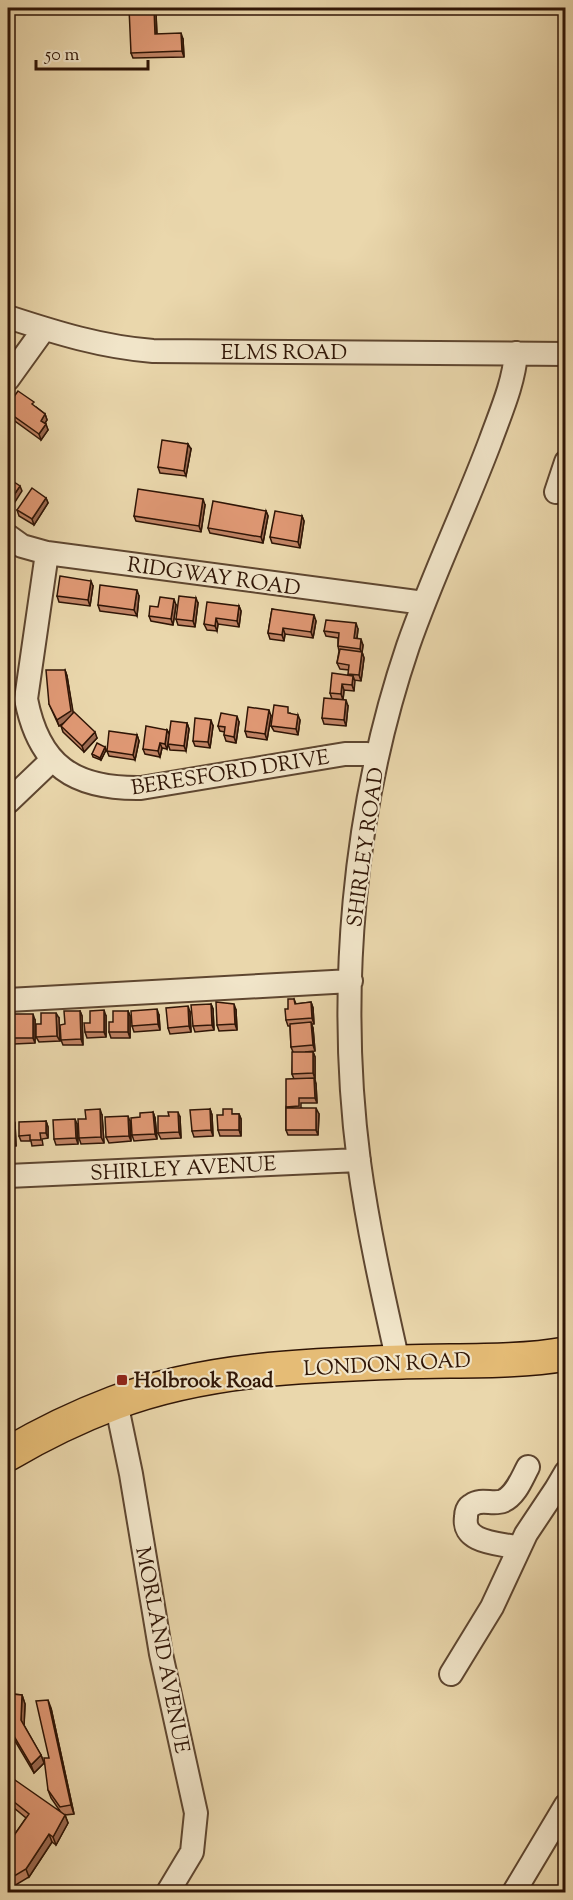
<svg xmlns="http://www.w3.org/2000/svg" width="573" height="1900" font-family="'Sorts Mill Goudy',serif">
  <rect width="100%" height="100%" fill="#ead7ac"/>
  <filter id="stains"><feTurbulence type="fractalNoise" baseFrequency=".00333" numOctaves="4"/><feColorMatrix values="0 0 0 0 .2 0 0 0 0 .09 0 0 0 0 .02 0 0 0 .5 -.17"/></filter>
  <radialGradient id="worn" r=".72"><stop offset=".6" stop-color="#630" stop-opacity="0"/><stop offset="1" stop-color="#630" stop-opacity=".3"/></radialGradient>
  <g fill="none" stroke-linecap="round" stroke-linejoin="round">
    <defs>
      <path id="minor" d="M8 317C57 333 102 347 153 351L566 354
        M8 379 44 329
        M556 492 566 462
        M8 536 22 546 47 553 424 603
        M47 553 26 699C39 766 74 789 141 788L345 754H367L377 756
        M8 802 52 760
        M8 1000 351 981
        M8 1176 359 1160
        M398 1362C383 1295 368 1229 359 1162 337 993 353 808 408 646 432 577 464 511 490 442 500 414 514 383 516 353
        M116 1402 131 1474 161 1654 196 1813 192 1852 168 1892
        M519 1548C501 1543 462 1544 466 1517 466 1513 467 1507 472 1505 481 1498 493 1505 503 1501 516 1495 522 1478 528 1467
        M451 1674 492 1607 526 1534 556 1489 566 1472
        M514 1892 566 1805"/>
      <path id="highway" d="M8 1454C42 1434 77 1417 114 1403 203 1369 307 1365 402 1362 454 1360 515 1363 566 1354"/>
    </defs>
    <use href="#minor" stroke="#5e4630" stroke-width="26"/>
    <use href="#highway" stroke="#2f1506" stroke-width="36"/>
    <use href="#minor" stroke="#f1e5c9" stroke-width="22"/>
    <use href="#highway" stroke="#e5bc76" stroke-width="33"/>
  </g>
  <path fill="#c08364" stroke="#2f1506" stroke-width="1.5" d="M154 8 156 13 157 34 183 39 184 57 133 58 131 53Z
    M8 405 36 407 45 414 47 420 45 423 48 430 41 440 8 416Z
    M191 449 186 476 160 473 158 467Z
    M46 498 48 503 34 525 19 516 17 510Z
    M205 505 201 532 136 521 134 516Z
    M266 511 268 516 263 543 210 533 208 528Z
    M302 516 304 521 300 548 272 543 270 537Z
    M93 586 90 606 59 602 57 596Z
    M139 596 137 616 100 611 98 605Z
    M198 603 195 627 178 625 176 619Z
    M176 605 173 625 151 621 149 616Z
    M239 606 241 611 239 627 218 624 217 631 207 630 204 624Z
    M272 609 316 621 313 638 285 634 284 641 270 639 268 633Z
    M358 629 357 639 363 645 362 652 364 658 361 681 354 680V691L344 690 343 700 332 699 330 693 349 675V670L340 669 337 663 339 651 338 646V638L326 636 324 631Z
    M65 670 67 676 73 714 97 738 84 752 63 732 61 726 65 723 59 726 49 704Z
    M348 706 346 726 324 724 322 718Z
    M290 713 300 720 298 735 274 731 271 726Z
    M271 716 267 740 247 737 245 731Z
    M239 722 236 743 226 741 224 735 225 732 220 731 218 726Z
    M187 723 189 729 186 751 170 750 168 744 167 749 162 748 160 757 145 754 143 749 167 730 169 734Z
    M213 726 210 748 195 746 193 741Z
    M137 735 139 741 135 760 109 756 107 751Z
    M105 747 106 750 101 760 93 757 92 754Z
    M294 999 296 1004 311 1002 313 1008 314 1024H311L313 1028 315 1051 305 1052H313L315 1057V1079L316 1084 317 1103H301V1108L319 1114 318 1135H288L286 1130V1107L294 1079 292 1074 293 1052 291 1047 290 1026H288L286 1020 288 1009Z
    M211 1004 213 1009 214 1030 195 1032 193 1026Z
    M236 1010 237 1030 219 1031 217 1025Z
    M80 1011 82 1016 83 1045H63L61 1040 65 1024Z
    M128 1011 130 1016V1038H111L109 1032 113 1022Z
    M190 1012 191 1032 170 1034 168 1028Z
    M159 1015 160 1030 134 1032 132 1026Z
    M106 1016V1037L87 1038 85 1032Z
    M59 1018 60 1041 39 1042 36 1037Z
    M35 1020V1043L14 1044 12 1038Z
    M210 1109 212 1115 213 1136 194 1137 192 1131Z
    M153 1112 155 1118 157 1139 134 1141 132 1135Z
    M233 1114H239L241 1119V1136H220L218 1130Z
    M102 1115 104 1143 81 1144 79 1138 86 1119Z
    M180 1117 181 1138 161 1139 158 1133Z
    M8 1118 15 1123 16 1146H8Z
    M46 1121 48 1127V1138L42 1139 43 1145 32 1146 31 1141H21L19 1136Z
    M130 1121 131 1141 109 1143 106 1137Z
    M77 1124 78 1144 56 1145 54 1139Z
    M8 1688 12 1694 22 1695 25 1704 24 1725 41 1755 44 1763 34 1773 11 1734V1757H8Z
    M51 1708 74 1814 65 1815 68 1823 56 1845 52 1842 29 1877 14 1886 8 1885V1844L26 1818 8 1803V1788L60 1811 51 1798 48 1790Z"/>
  <path fill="#9c6a51" stroke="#2f1506" stroke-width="1.5" d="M154 8 156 13 157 40 155 34Z
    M181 33 183 39 184 57 182 51Z
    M45 414 47 420 43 426 41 421Z
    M46 424 48 430 41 440 39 434Z
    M188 444 191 449 186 476 184 471Z
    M20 486 22 491 8 513V504Z
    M46 498 48 503 34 525 32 519Z
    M203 499 205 505 201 532 199 526Z
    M266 511 268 516 263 543 261 537Z
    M302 516 304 521 300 548 298 542Z
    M91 581 93 586 90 606 88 600Z
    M137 590 139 596 137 616 134 610Z
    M196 598 198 603 195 627 193 621Z
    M174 599 176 605 173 625 171 619Z
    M239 606 241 611 239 627 237 621Z
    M314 615 316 621 313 638 311 632Z
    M216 618 218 624 217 631 215 626Z
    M356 623 358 629 356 644 354 638Z
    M283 628 285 634 284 641 282 635Z
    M361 639 363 645 362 654 360 649Z
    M362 652 364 658 361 681 359 675Z
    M65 670 67 676 74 717 59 726 57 720Z
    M353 676 355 681 354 691 352 685Z
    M342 684 344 690 343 700 341 694Z
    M346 700 348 706 346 726 344 720Z
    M269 710 271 716 267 740 265 734Z
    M298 715 300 720 298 735 296 729Z
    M237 716 239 722 236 743 234 737Z
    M211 720 213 726 210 748 208 742Z
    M187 723 189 729 186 751 184 746Z
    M167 730 170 735 167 749 165 744Z
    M95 732 97 738 84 752 82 746Z
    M137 735 139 741 135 760 133 755Z
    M160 743 162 748 160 757 158 751Z
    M105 747 106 750 101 760 100 758Z
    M311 1002 313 1008 314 1024 312 1018Z
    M211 1004 213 1009 214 1030 212 1025Z
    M234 1004 236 1010 237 1030 235 1024Z
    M188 1006 190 1012 191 1032 189 1026Z
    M157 1009 159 1015 160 1030 158 1024Z
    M104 1010 106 1016V1037L104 1032Z
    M80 1011 82 1016 83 1045 81 1039Z
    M128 1011 130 1016V1038L128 1032Z
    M56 1013 59 1018 60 1041 57 1036Z
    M33 1014 35 1020V1043L33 1038Z
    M8 1016 9 1020 10 1043 8 1037Z
    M311 1022 313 1028 315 1051 313 1045Z
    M313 1052 315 1057V1079L313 1073Z
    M314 1078 316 1084 317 1103 315 1098Z
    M316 1108 319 1114 318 1135 316 1130Z
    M100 1109 102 1115 104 1143 101 1137Z
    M210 1109 212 1115 213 1136 211 1130Z
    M153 1112 155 1118 157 1139 155 1134Z
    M178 1112 180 1117 181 1138 179 1132Z
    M239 1114 241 1119V1136L239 1130Z
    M128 1116 130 1121 131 1141 129 1136Z
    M13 1117 15 1123 16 1146 14 1140Z
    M75 1119 77 1124 78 1144 76 1138Z
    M46 1121 48 1127V1138L46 1133Z
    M22 1695 25 1704 24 1728 21 1720Z
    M48 1700 51 1708 74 1814 71 1805Z
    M8 1726 11 1734V1757L8 1748Z
    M41 1755 44 1763 34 1773 31 1765Z
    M65 1815 68 1823 56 1845 53 1837Z
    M49 1834 52 1842 29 1877 26 1869Z"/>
  <path fill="#df9874" stroke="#2f1506" stroke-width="1.5" d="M129 8H154L155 34 181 33 182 51 131 53Z
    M18 391 34 402 32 404 45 414 41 421 46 424 39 434 8 412V405Z
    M162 440 188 444 184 471 158 467Z
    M8 478 20 486 8 504Z
    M32 488 46 498 32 519 17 510Z
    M138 489 203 499 199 526 134 516Z
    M213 501 266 511 261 537 208 528Z
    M275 511 302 516 298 542 270 537Z
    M60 576 91 581 88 600 57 596Z
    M100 585 137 590 134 610 98 605Z
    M179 596 196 598 193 621 176 619Z
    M160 597 174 599 171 619 149 616 150 606 158 607Z
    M207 602 239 606 237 621 216 618 215 626 204 624Z
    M272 609 314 615 311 632 283 628 282 635 268 633Z
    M326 620 356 623 354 638 361 639 360 649 338 646 339 633 324 631Z
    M340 649 362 652 359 675 348 674 349 665 337 663Z
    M46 670H65L71 711 57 720 49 704Z
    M332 673 353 676 352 685 342 684 341 694 330 693Z
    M324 698 346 700 344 720 322 718Z
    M274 705 288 707V713L298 715 296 729 271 726Z
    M248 707 269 710 265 734 245 731Z
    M74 712 95 732 82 746 61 726Z
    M221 713 237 716 234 737 224 735 225 727 218 726Z
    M195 718 211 720 208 742 193 741Z
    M171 721 187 723 184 746 168 744Z
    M146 726 167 730 165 744 160 743 158 751 143 749Z
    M109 731 137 735 133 755 107 751Z
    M97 743 105 747 100 758 92 754Z
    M288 999H294L295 1004 311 1002 312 1018 286 1020 285 1009H288Z
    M216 1002 234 1004 235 1024 217 1025Z
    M211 1004 212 1025 193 1026 191 1005Z
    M188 1006 189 1026 168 1028 166 1008Z
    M157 1009 158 1024 132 1026 131 1011Z
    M104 1010V1032H85L84 1023H90V1011Z
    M64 1011H80L81 1039 61 1040 60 1025 65 1024Z
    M113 1011H128V1032H109V1022H113Z
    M41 1013H56L57 1036 36 1037V1024H41Z
    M11 1014H33V1038H12Z
    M311 1022 313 1045 291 1047 290 1024Z
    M292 1052H313V1073L292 1074Z
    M314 1078 315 1098H299V1106L286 1107V1079Z
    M286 1108H316V1130H286Z
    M100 1109 101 1137 79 1138 78 1119H86L85 1110Z
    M210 1109 211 1130 192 1131 190 1110Z
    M223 1109H232V1114H239V1130H218L217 1115H223Z
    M153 1112 155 1134 132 1135 131 1118 140 1117V1113Z
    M168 1112H178L179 1132 158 1133V1116H169Z
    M128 1116 129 1136 106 1137 105 1117Z
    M13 1117 14 1140 8 1141V1118Z
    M75 1119 76 1138 54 1139 53 1120Z
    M46 1121V1133H40L41 1140H30V1135L19 1136V1122Z
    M8 1688H10L12 1694 22 1695 21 1720 41 1755 31 1765 8 1726V1748Z
    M48 1700 71 1805 60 1807 48 1790 44 1758H49L36 1701Z
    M15 1780 65 1815 53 1837 49 1834 26 1869 11 1878 8 1877V1844L29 1814 8 1797V1788Z"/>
  <rect fill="#8f2418" stroke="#f1e5c9" stroke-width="2" x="116" y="1374" width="12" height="12" rx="3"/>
  <g text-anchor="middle" stroke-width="4.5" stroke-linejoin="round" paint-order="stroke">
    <g font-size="21" fill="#2f1506" stroke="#f1e5c9">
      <text x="284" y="359">ELMS ROAD</text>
      <text transform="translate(214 576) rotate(8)" y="7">RIDGWAY ROAD</text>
      <text transform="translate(230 772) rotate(-9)" y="7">BERESFORD DRIVE</text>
      <text transform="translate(365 847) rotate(-82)" y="7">SHIRLEY ROAD</text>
      <text transform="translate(183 1168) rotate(-3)" y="7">SHIRLEY AVENUE</text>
      <text transform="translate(387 1364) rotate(-3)" y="7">LONDON ROAD</text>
      <text transform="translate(163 1650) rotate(79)" y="7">MORLAND AVENUE</text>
    </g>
    <g font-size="21" font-weight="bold" fill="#2f1506" stroke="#f1e5c9" text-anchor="start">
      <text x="134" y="1387">Holbrook Road</text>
    </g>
  </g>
  <rect width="573" height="1900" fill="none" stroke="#ead7ac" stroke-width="30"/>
  <rect x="9" y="9" width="555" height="1882" fill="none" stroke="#2f1506" stroke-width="3"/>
  <rect x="15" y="15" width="543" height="1870" fill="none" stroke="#2f1506" stroke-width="1.5"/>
  <path d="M36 60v9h112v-9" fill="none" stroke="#2f1506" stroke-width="3"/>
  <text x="45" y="60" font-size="18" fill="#2f1506" stroke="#f1e5c9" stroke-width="4.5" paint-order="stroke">50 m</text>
  <rect width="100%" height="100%" filter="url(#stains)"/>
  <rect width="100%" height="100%" fill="url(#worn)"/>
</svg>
